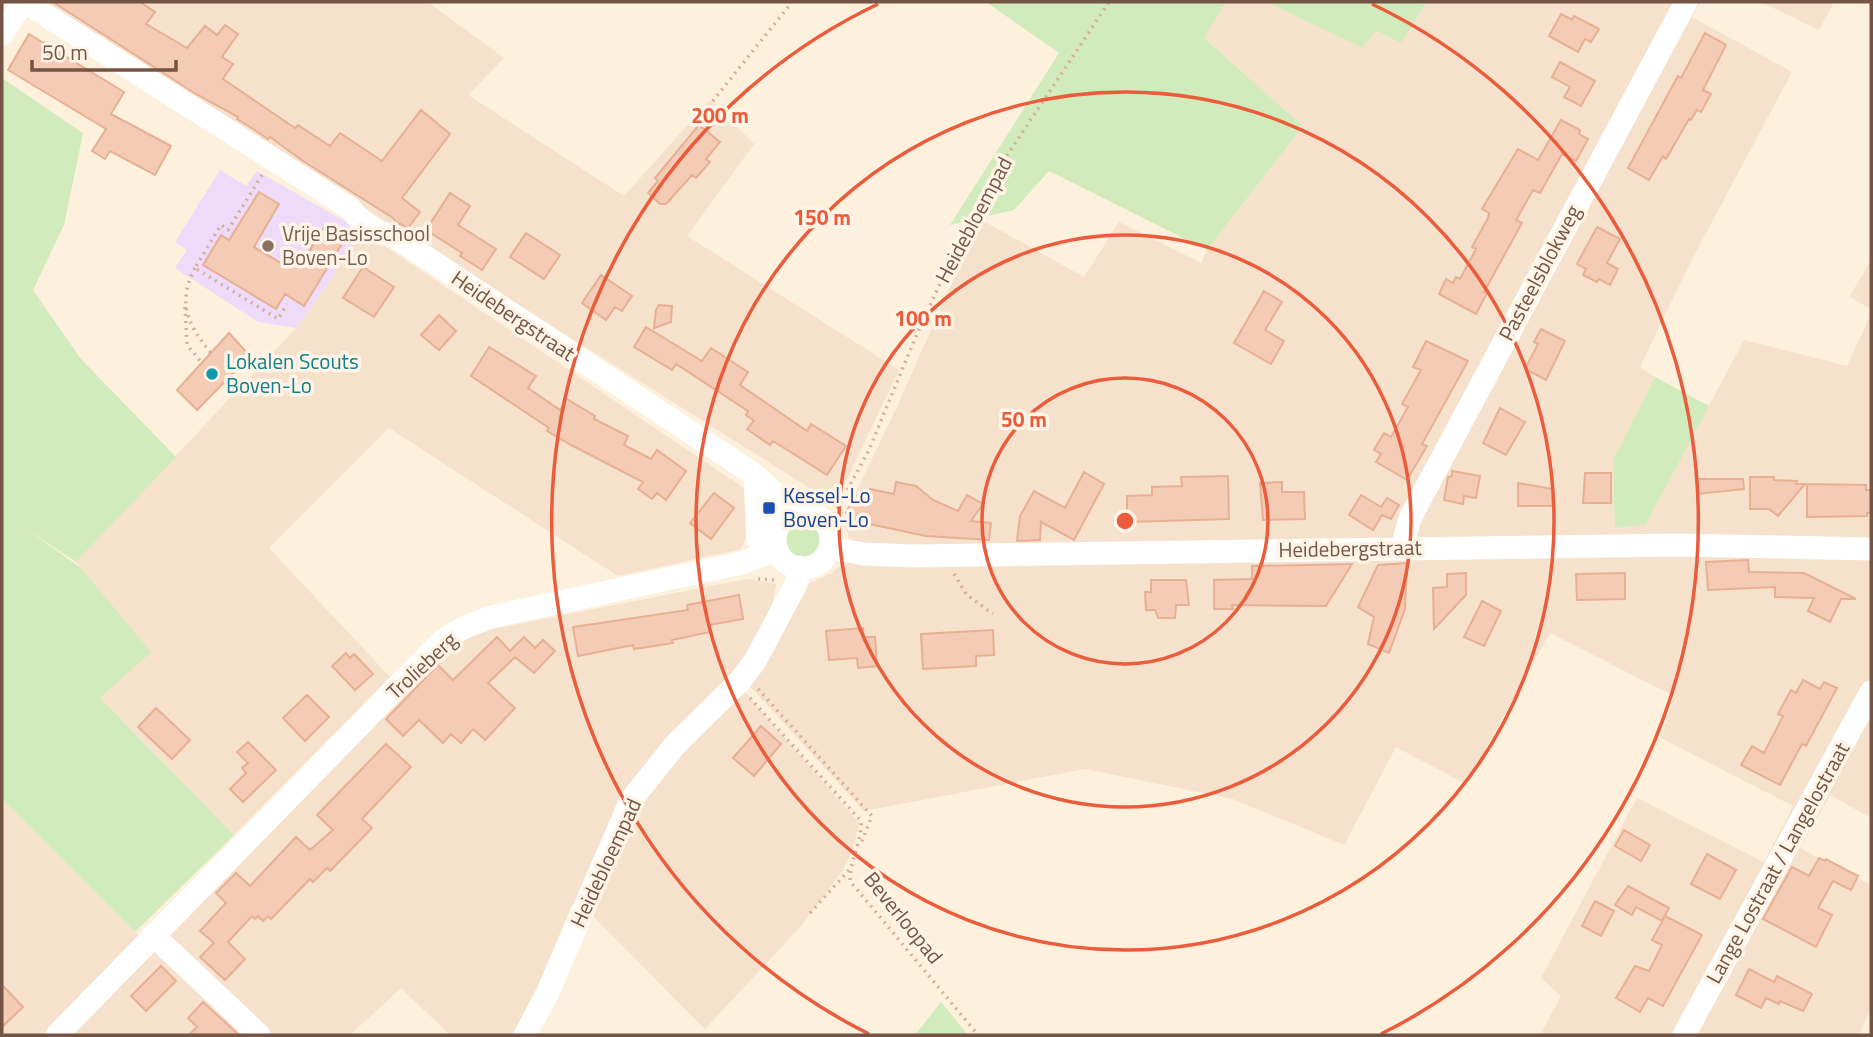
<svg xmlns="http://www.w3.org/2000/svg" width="1873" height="1037" font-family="'Titillium Web',sans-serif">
  <rect width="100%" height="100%" fill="#fdf0dd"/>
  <path fill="#f5e1cc" d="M50 2H428L504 58 468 95 624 196 710 100 754 144 687 236 899 370 835 504 45 7Z
    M1226 2H1267L1362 48 1375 31 1401 43 1427 2H1700L1692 17 1792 72 1690 263 1640 367 1655 377 1613 460 1615 527 1646 524 1744 340 1847 366 1871 314V818L1830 795 1800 848 1871 885V1008L1859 1035H1540L1561 996 1541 978 1637 798 1764 862 1793 806 1661 738 1674 696 1550 633 1466 784 1396 747 1344 845 1233 799 1085 769 864 811 747 683 810 583 832 573 844 562 849 541 848 533 842 525 846 513 896 409 980 219 1084 277 1119 222 1201 263 1207 250 1303 126 1204 38Z
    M1761 2H1834L1819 30Z
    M364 232 744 488 746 536 741 549 618 576 389 428 269 548 390 677 234 835 100 698 150 652 76 562 296 328Z
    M1871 260V310L1850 296Z
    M747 579 776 584 772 607 733 678 859 823 853 849 843 870 802 925 705 1029 592 915 571 907 517 1035H450L401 988 350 1035H2V799L154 951 441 654 469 637 488 630Z"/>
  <path fill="#eddbf9" d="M220 170 246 186 257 171 364 232 296 328 258 322 175 268 187 250 175 242Z"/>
  <path fill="#d1ebbc" d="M986 2H1226L1204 38 1303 126 1207 250 1049 171 1014 210 950 225 1059 53Z
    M1267 2H1427L1401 43 1376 31 1362 48Z
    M2 78 83 133 64 225 33 290 81 359 176 457 76 562 25 528 81 568 151 652 100 698 234 835 135 932 2 799Z
    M1655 377 1709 406 1646 524 1615 528 1613 460Z
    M784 539a19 19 0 1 1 38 0a19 19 0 1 1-38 0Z
    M941 1002 968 1035H915Z"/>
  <path fill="#f4cbb4" stroke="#e8b093" stroke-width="2" d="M53 2H140L155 12 146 24 187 48 205 26 217 35 225 25 238 34 222 57 233 64 223 79 295 128 298 125 330 146 340 133 382 161 421 110 450 134 402 198 420 212 408 228 396 222 393 218 303 161 270 137 268 139 253 129 237 119 238 117 196 94Z
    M1561 14 1572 20 1574 16 1599 29 1591 42 1585 39 1578 52 1549 36Z
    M1705 33 1726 45 1703 90 1711 94 1701 112 1697 110 1691 120 1689 119 1666 159 1663 156 1649 180 1628 168 1678 76 1681 78Z
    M29 34 124 92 111 114 171 146 155 175 110 151 105 159 92 151 106 129 8 70Z
    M1560 62 1595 81 1581 106 1564 97 1570 87 1552 77Z
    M1561 120 1580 130 1579 134 1588 139 1576 161 1562 154 1540 193 1533 190 1516 220 1522 223 1484 292 1487 293 1476 314 1439 294 1446 279 1453 283 1456 277 1460 279 1476 249 1472 247 1488 218 1489 213 1482 209 1518 149 1538 160Z
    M699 125 720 142 706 159 710 162 696 178 692 175 666 204H660L648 193 658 181 655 178Z
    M259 192 279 204 254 247 286 266 292 257 302 263 325 225 346 237 304 306 285 294 276 309 203 265 221 235 229 240Z
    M450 193 470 206 458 225 496 249 482 270 460 256 462 253 426 230Z
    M1597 227 1620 239 1607 263 1618 269 1610 285 1599 279 1597 282 1583 275 1586 269 1577 264Z
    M526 233 560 255 544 279 510 257Z
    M363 267 394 287 374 317 343 298Z
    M601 275 632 296 622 311 615 307 606 320 582 303Z
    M1264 291 1282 302 1265 330 1284 341 1271 364 1234 343Z
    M659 305 672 306 671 322 654 328 656 310Z
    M439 315 456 331 439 350 421 335Z
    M646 327 702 361 711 348 748 372 740 385 807 431 811 424 846 446 827 475 773 441 770 445 747 429 754 421 746 415 748 411 676 364 672 370 634 347Z
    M1541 329 1565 341 1546 380 1525 369 1538 344 1534 342Z
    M229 333 250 356 197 410 177 390Z
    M1426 341 1468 361 1422 444 1427 446 1407 480 1376 462 1381 454 1374 450 1384 433 1391 437 1408 407 1402 404 1421 370 1413 367Z
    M489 347 536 376 528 388 560 410 567 399 595 416 594 419 628 436 624 445 651 459 657 450 686 471 666 500 657 493 652 499 638 489 643 482 573 446 547 431 549 428 471 376Z
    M1500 408 1525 422 1506 455 1483 443Z
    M1452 471 1480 476 1476 498 1464 496 1463 504 1444 500 1448 477 1452 476Z
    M1084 472 1104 484 1074 540 1041 522 1040 540 1017 541 1020 516 1034 491 1065 508Z
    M1585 473H1611V503H1583Z
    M1228 476 1229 519 1127 522V496L1152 495V487L1182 486 1181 477Z
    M1750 477H1774V480L1797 481 1796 484H1805L1778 516 1769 509H1750Z
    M1697 479H1743L1744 489 1697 494Z
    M896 482 916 486 933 500 958 511 967 495 983 504 971 521 991 523 989 540 926 536 860 522 846 513 855 494 866 501 870 489 894 494Z
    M1282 482V492H1304L1305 519 1263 520 1260 483Z
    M1518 483 1553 489V506H1518Z
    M1807 484 1866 485V490H1871V513H1867V516L1807 517Z
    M714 493 734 508 711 539 690 523Z
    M1361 495 1381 507 1387 498 1399 505 1391 519 1382 515 1373 530 1349 515Z
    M1748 560 1749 572 1804 573 1856 599H1841L1830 622 1808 611 1814 598 1775 597V587L1708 590 1706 562Z
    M1407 563 1405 609 1389 653 1368 644 1374 617 1358 607 1378 565Z
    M1352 564 1326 606 1232 605 1233 609H1214V580L1252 579V566Z
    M1466 573V595L1434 629 1433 588 1447 587V574Z
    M1625 573V599L1577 600 1576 574Z
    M1151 580H1186L1189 605H1176L1175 618H1158L1155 610H1146L1145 592H1151Z
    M739 595 743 619 709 625 710 632 672 640 673 643 634 649 633 645 578 656 573 627 688 610 687 605Z
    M1482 601 1501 611 1484 646 1464 637Z
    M863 628 864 637H875L877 666 858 668 857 658 829 660 826 631Z
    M993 630 994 655 976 656V666L923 669 921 634Z
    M497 637 510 651 524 637 535 648 543 640 555 651 534 673 515 657 488 683 515 708 485 740 473 729 461 743 451 734 443 743 419 720 403 736 386 719 438 665 453 680Z
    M346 653 350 658 354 654 373 674 355 690 332 666Z
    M1803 680 1820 689 1824 682 1837 688 1806 746 1802 744 1780 785 1741 765 1752 746 1764 753 1783 716 1778 714 1791 690 1796 693Z
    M307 695 329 717 305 741 283 718Z
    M156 708 190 740 172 759 138 727Z
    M761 726 781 744 754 776 733 758Z
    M248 742 276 770 243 802 230 789 246 773 242 768 248 763 237 752Z
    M386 744 411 767 362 819 372 828 330 871 327 868 313 882 310 879 271 919 268 916 263 921 258 916 255 919 252 916 228 942 245 959 225 980 200 957 214 943 200 931 226 903 216 893 236 873 250 886 296 837 310 850 333 830 317 815Z
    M1624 830 1650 845 1641 861 1615 846Z
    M1707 854 1736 870 1720 899 1691 884Z
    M1819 858 1825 861 1826 859 1858 876 1851 890 1833 881 1818 908 1832 915 1816 947 1763 919 1792 867 1809 876Z
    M1628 886 1669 908 1662 921 1636 907 1632 915 1615 905Z
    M1595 901 1614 911 1601 936 1582 926Z
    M1665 916 1702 935 1663 1006 1648 998 1640 1012 1616 998 1635 966 1649 971 1662 945 1652 940Z
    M161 966 176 981 146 1011 131 996Z
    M1749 969 1774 982 1777 976 1812 994 1803 1011 1780 1001 1779 1004 1766 998 1761 1008 1736 995Z
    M2 985 23 1007 2 1027Z
    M203 1002 239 1035H189L197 1027 188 1018Z"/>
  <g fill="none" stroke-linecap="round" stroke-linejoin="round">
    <path stroke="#d9ae97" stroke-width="3.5" stroke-dasharray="2 5" stroke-linecap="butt" d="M704 112 792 2
      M262 175 228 230 221 225 195 268 278 319 287 304
      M195 268C177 302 187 324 211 353
      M185 307 187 345 202 363
      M827 527 868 452 917 334 968 223 1008 154 1109 2
      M954 574 967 595 993 614
      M758 579 775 580
      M758 689 872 816 860 846
      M750 698 861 821C862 842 850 859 850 881L978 1035
      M810 913 850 869"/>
    <path stroke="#fff" stroke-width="23" d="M25 2 350 208C360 222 376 234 394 236L755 475 778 497 791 515
      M2 34 23 2
      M755 475 758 539 777 549
      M775 540a28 28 0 1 1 56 0a28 28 0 1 1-56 0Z
      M830 548 864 554 913 556 1679 545 1871 549
      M1402 548 1410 518 1686 2
      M153 935 259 1035
      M57 1035 442 641 463 628 491 617 742 563 777 549
      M525 1035 547 994 631 800 675 745 739 682 755 661 797 582 799 567
      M1684 1035 1871 692"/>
  </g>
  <g fill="none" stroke="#ea5c3b" stroke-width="3.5">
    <circle cx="1125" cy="521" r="143"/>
    <circle cx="1125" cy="521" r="286"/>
    <circle cx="1125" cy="521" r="429"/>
    <path d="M869 1034A573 573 0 0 1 878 4M1372 4A573 573 0 0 1 1381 1034"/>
  </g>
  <circle fill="#8d6e63" stroke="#fff4e5" stroke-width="2.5" cx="268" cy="246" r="7"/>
  <circle fill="#0f9aa8" stroke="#fff4e5" stroke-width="2.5" cx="212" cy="374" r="7"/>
  <rect fill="#1a4fb4" stroke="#fff4e5" stroke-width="2.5" x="762" y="501" width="14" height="14" rx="3.5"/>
  <g text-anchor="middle" stroke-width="7" stroke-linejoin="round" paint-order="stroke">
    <g font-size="21" fill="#745445" stroke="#fff4e5">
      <text transform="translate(974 220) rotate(-62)" y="7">Heidebloempad</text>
      <text transform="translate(1540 273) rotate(-62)" y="7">Pasteelsblokweg</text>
      <text transform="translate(513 316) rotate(34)" y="7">Heidebergstraat</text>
      <text transform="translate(1350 549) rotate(-1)" y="7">Heidebergstraat</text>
      <text transform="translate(422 666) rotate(-43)" y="7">Trolieberg</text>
      <text transform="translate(606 863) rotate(-65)" y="7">Heidebloempad</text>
      <text transform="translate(1778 863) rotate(-61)" y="7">Lange Lostraat / Langelostraat</text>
      <text transform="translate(903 918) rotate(51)" y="7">Beverloopad</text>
    </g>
    <g font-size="21" fill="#785e54" stroke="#fff4e5" text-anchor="start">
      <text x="282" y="241">Vrije Basisschool<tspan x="282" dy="24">Boven-Lo</tspan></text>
    </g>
    <g font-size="21" fill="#0d838f" stroke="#fff4e5" text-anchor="start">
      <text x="226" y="369">Lokalen Scouts<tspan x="226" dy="24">Boven-Lo</tspan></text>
    </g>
    <g font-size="21" fill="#164399" stroke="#fff4e5" text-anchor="start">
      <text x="783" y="503">Kessel-Lo<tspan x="783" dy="24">Boven-Lo</tspan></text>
    </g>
  </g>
  <circle cx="1125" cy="521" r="10" fill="#ea5c3b" stroke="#fff4e5" stroke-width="3.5"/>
  <g font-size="21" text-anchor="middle" font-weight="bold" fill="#ea5c3b" stroke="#fff4e5" stroke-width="7" stroke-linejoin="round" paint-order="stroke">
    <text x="720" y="123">200 m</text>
    <text x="822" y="225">150 m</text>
    <text x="923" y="326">100 m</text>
    <text x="1024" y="427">50 m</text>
  </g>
  <rect width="1873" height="1037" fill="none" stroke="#745445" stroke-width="7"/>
  <path d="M32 60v10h144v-10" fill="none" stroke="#745445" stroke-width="3.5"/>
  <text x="42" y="60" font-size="21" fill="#745445" stroke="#fff4e5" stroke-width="5" paint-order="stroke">50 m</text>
</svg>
